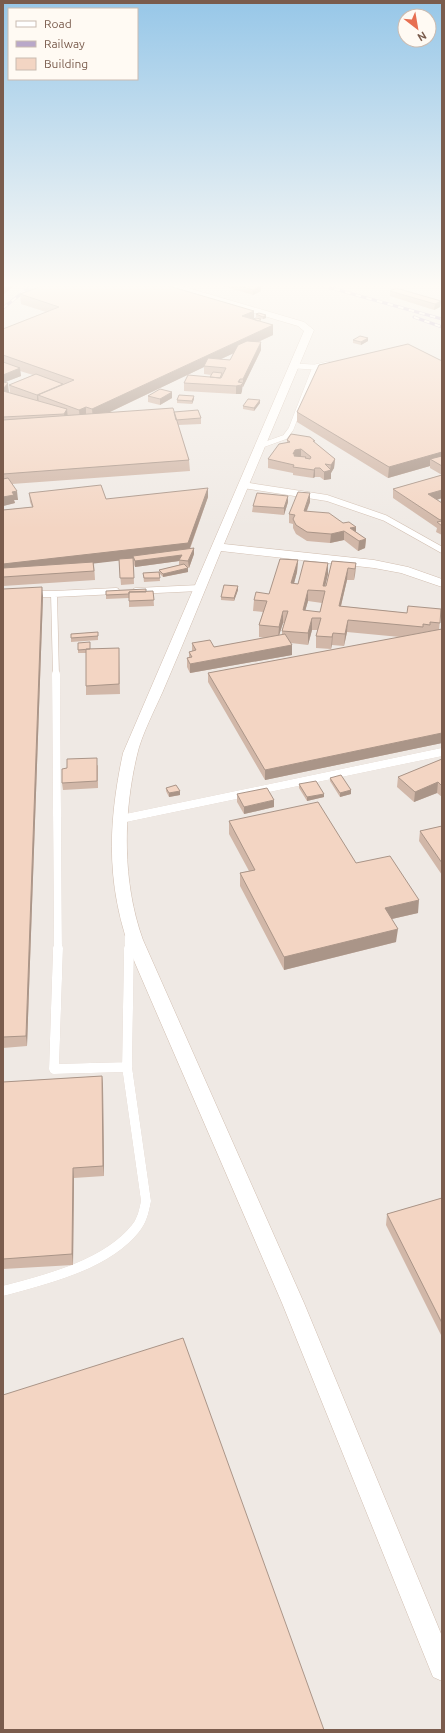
<svg xmlns="http://www.w3.org/2000/svg" width="445" height="1733" font-family="Ubuntu,sans-serif">
  <rect width="100%" height="100%" fill="#fdf6ec"/>
  <path fill="#efe9e4" d="M3 286H442V1730H3Z"/>
  <g fill="none" stroke-linecap="round" stroke-linejoin="round">
    <defs>
      <path id="service-far3" d="M294 366 315 367
        M260 446 285 437 291 429 315 367 328 364"/>
      <path id="service-far2" d="M243 485 327 498 385 518 442 550
        M136 591 199 588
        M33 594H54
        M56 675 54 594 116 591"/>
      <path id="service-far1" d="M56 674 58 949
        M121 819 442 752
        M129 949V937"/>
      <path id="service" d="M58 948 54 1069 127 1067
        M3 1291C45 1280 106 1265 135 1229 142 1221 144 1211 146 1201L127 1067 129 948"/>
      <path id="minor" d="M168 286H181L304 322 314 330 224 544 374 560 408 567 442 579V587L401 573 374 568 221 551C202 598 183 644 163 691 155 709 141 736 137 755 123 814 122 882 143 940L304 1303 442 1636V1681L433 1677 282 1303 135 963C106 891 107 828 123 753L304 331 298 326 169 288Z"/>
    </defs>
    <use href="#service-far3" stroke="#d1beb0" stroke-width="5.5"/>
    <use href="#service-far2" stroke="#d1beb0" stroke-width="7"/>
    <use href="#service-far1" stroke="#d1beb0" stroke-width="8"/>
    <use href="#service" stroke="#d1beb0" stroke-width="10"/>
    <use href="#minor" stroke="#d1beb0" stroke-width="1"/>
    <use href="#service-far3" stroke="#fff" stroke-width="5"/>
    <use href="#service-far2" stroke="#fff" stroke-width="6"/>
    <use href="#service-far1" stroke="#fff" stroke-width="8"/>
    <use href="#service" stroke="#fff" stroke-width="10"/>
    <use href="#minor" fill="#fff" fill-rule="evenodd"/>
    <defs>
      <path id="rail" d="M324 286 442 319
        M3 308 31 286
        M414 317 442 327"/>
    </defs>
    <use href="#rail" stroke="#b9a8c9" stroke-width="3"/>
    <use href="#rail" stroke="#fffaf3" stroke-width="2" stroke-dasharray="5.5" stroke-linecap="butt"/>
  </g>
  <path fill="#d1b7a8" fill-rule="evenodd" d="M223 286H261V291L253 295Z
    M390 291 441 301 440 307 434 310 390 296Z
    M20 294 254 311V319H261V322L273 325V335L258 342H261V350L243 387H242V391L241 394H236L184 391V383L210 377 211 375 204 374V367L108 413 174 412 201 418V424L178 425 189 460 190 471 12 484 18 500H14L15 503 3 506V329L46 312 21 304ZM234 353 230 360 221 359ZM20 371 33 375 9 385 10 393 9 392 5 382 21 376Z
    M256 314 266 315V318L263 319 256 317Z
    M368 338V341L361 345 353 343V340Z
    M442 361V498L437 500 442 503V535L436 532 437 528 393 498V489L442 475 430 468V466L388 478 297 422V412Z
    M148 396 172 398 160 405 148 402Z
    M194 396V399L192 404 177 403V400Z
    M260 400V403L254 411 243 409V406Z
    M287 440 315 443 335 459 334 468 331 473V479L324 480 320 477H315L313 478 293 475V473L268 468V459L287 443Z
    M29 493 106 499 208 497 190 549 194 548V554L189 568 187 567 188 572 163 577 159 573V570L179 565V561L135 567 133 563V559L134 584 121 585 119 560 94 563 95 580 3 586V510L32 507 30 502Z
    M288 496V502L284 515 252 512 253 506Z
    M310 502 307 511 356 532 366 539 365 548 358 551 344 540 330 543 307 541 296 534 293 528V524L289 523V514Z
    M298 560 297 572 294 583 298 584 328 563V574L325 586H326L332 561 356 563 355 575 354 580H347L341 606 407 613 441 609 439 630 442 629V743L265 780 208 682V673L400 637 347 632 344 646 332 645 331 649 316 648V636L318 630H312L308 645 291 643 292 645V655L190 673 187 667V658L189 657V652L192 651V643L214 647 265 638 259 637V625L263 612 253 611 254 600 269 594ZM308 601 322 603 320 612 305 611ZM283 623H284L282 631V635H279Z
    M159 572 160 581 144 582 143 573Z
    M238 586V590L234 601 221 600V597Z
    M3 589 43 596 27 1046 3 1048Z
    M106 591H153L154 606 129 607V598L106 599Z
    M98 632V640L71 642V634Z
    M119 648 120 694 86 695V653H78V650Z
    M442 759V797L437 793 414 802 397 787 398 777Z
    M98 765V788L63 790 62 783Z
    M330 778 351 790V794L340 797 330 781Z
    M299 784 324 794V797L307 801 299 788Z
    M166 788 180 795 169 797 166 791Z
    M237 794 274 807 244 814 237 802Z
    M229 821 356 863 418 913 392 919 396 942 284 970 240 886V873L249 871 229 834Z
    M442 826V875L419 841 420 831Z
    M102 1076 103 1086 104 1176 74 1178 73 1265 3 1269V1082Z
    M442 1198V1337L386 1225 387 1214Z"/>
  <path fill="#aa9588" d="M4 286H14L3 295V287Z
    M261 286V291L253 295V290Z
    M441 301 440 307 434 310 435 304Z
    M254 311V320L242 316Z
    M266 315V318L263 319V317Z
    M273 325V335L206 366H204V367L93 420 92 409Z
    M368 338V341L361 345V342Z
    M261 342V350L243 387V379Z
    M20 368 21 376 3 383V375Z
    M240 379V386L243 383 242 391 241 394H236V386Z
    M8 383 9 393 3 401V389Z
    M63 384 64 392 38 395 39 403H37V395Z
    M172 392V398L160 405V399Z
    M194 396V399L192 404V401Z
    M260 400V403L254 411V408Z
    M86 407V417L80 421 79 410Z
    M67 409 68 419 65 424 64 414Z
    M301 449V458L294 461 293 454 295 450Z
    M442 452V463L430 459V466L388 478 389 467Z
    M335 459 334 468 331 473V479L324 480V472L330 470 331 465Z
    M315 468V477L313 478 314 470Z
    M208 488V497L188 553 133 556V559L3 574V564Z
    M442 490V498L427 503 428 494Z
    M17 491 18 500H14L15 503 3 506V497L12 492Z
    M310 493V502L303 520 304 511Z
    M288 496V502L284 515V508Z
    M356 527V536L350 528Z
    M344 531V540L330 543 331 534Z
    M366 539 365 548 358 551 359 541Z
    M194 548V554L189 568 188 561Z
    M182 555 179 561 135 567V561Z
    M298 560 297 572 291 595V583Z
    M328 563V574L324 591 323 586Z
    M356 563 355 575 354 580 355 569Z
    M188 568V572L163 577V574Z
    M348 568 347 580 338 618 339 606Z
    M238 586V590L234 601V598Z
    M42 587 43 596 27 1046 26 1036Z
    M308 590V601L302 622 303 610Z
    M283 611V623L278 639 279 627Z
    M312 618V630L308 645V633Z
    M348 620 347 632 344 646 345 634Z
    M333 633 332 645 331 649 332 637Z
    M292 645V655L190 673V664Z
    M442 733V743L265 780V770Z
    M438 782 437 793 414 802 415 792Z
    M351 790V794L340 797V793Z
    M180 791V795L169 797V793Z
    M324 794V797L307 801V797Z
    M274 800V807L244 814V807Z
    M419 900 418 913 383 921 385 908Z
    M398 929 396 942 284 970V957Z
    M102 1076 103 1086 104 1176 103 1166Z
    M73 1168 74 1178 73 1265 72 1254Z"/>
  <path fill="#f3d5c3" stroke="#aa9588" fill-rule="evenodd" d="M42 286H169L254 311 242 316 273 325 92 409 86 407 79 410 38 395 74 380 3 355V329L59 307 20 294Z
    M240 286H261L253 290Z
    M396 288 441 301 435 304 390 291Z
    M259 313 266 315 263 317 256 314Z
    M256 318 261 319 258 321 253 319Z
    M360 336 368 338 361 342 353 340Z
    M247 341 261 342 243 379H240L238 382 243 383 241 385 236 386 184 383 188 375 221 378 226 368 204 366 208 358 230 360 238 345Z
    M408 344 442 361V452L389 467 297 412 319 365Z
    M3 362 20 368 3 375Z
    M213 372 222 373 220 378 210 377Z
    M36 374 63 384 37 395 9 385Z
    M3 382 8 383 3 389Z
    M160 389 172 392 160 399 148 396Z
    M3 391 67 409 64 414 3 417Z
    M179 395 194 396 192 401 177 400Z
    M248 399 260 400 254 408 243 406Z
    M173 408 189 460 3 474V420Z
    M198 410 201 418 176 420 174 412Z
    M291 434 310 437 315 441H313L335 459 331 465 325 464 331 470 324 472 320 468H315L314 470 293 467 294 465 268 459 279 444 290 442 287 440ZM301 449 311 457 310 459 305 458 306 457 294 456 295 454H293L295 450Z
    M442 456V466L430 459Z
    M442 475V490L428 494 442 503V519L440 520 393 489Z
    M8 478 17 491 12 492 14 495 3 497V479Z
    M101 485 106 499 208 488 188 543 3 564V510L33 507 29 493Z
    M298 492 310 493 304 511 329 513 343 523 349 522 356 527 350 528 366 539 359 541 344 531 331 534 307 532 296 525 293 519 295 515 289 514Z
    M257 493 288 496 284 508 253 506Z
    M442 521V526L437 522Z
    M194 548 188 561 179 560 182 555 135 561 133 556Z
    M133 558 134 578H120L119 559Z
    M280 559 298 560 291 583 298 584 304 561 328 563 323 586H326L332 561 356 563 355 569 348 568 339 606 407 613 408 606 441 609 440 623 430 622V625L423 624V627L348 620 345 634 333 633 332 637 316 636 321 618H312L308 633 282 631 288 611H283L279 627 259 625 267 601 254 600 256 592 269 594ZM308 590 325 591 320 612 303 610Z
    M93 562 94 571 3 577V568Z
    M184 564 188 568 163 574 159 570Z
    M159 572 160 578H144L143 573Z
    M224 585 238 586 234 598 221 597Z
    M42 587 26 1036 3 1037V589Z
    M146 589V592H129V594L106 595V591Z
    M153 591 154 600 129 601V592Z
    M442 629V733L265 770 208 673Z
    M98 632V636L71 638V634Z
    M285 634 292 645 190 664 187 658 192 657 189 652 196 650 192 643 210 640 214 647Z
    M90 642V649L78 650V643Z
    M119 648V684L86 686V649Z
    M97 758V781L62 783V769L67 768V759Z
    M442 759V786L438 782 415 792 398 777Z
    M341 775 351 790 340 793 330 778Z
    M316 781 324 794 307 797 299 784Z
    M176 785 180 791 169 793 166 788Z
    M267 788 274 800 244 807 237 794Z
    M318 802 356 863 390 856 419 900 385 908 398 929 284 957 240 873 255 870 229 821Z
    M442 826V863L420 831Z
    M102 1076 103 1166 73 1168 72 1254 3 1259V1082Z
    M442 1198V1323L387 1214Z
    M183 1338 324 1730H3V1395Z"/>
  <linearGradient id="sky" x2="0" y2="1"><stop stop-color="#97c7e8"/><stop offset="0.54" stop-color="#fefbf6"/><stop offset="1" stop-color="#fefbf6" stop-opacity="0"/></linearGradient>
  <rect width="445" height="529" fill="url(#sky)"/>
  <rect width="445" height="1733" fill="none" stroke="#7a5c4d" stroke-width="8"/>
  <rect x="8" y="8" width="130" height="72" fill="#fffaf3" stroke="#cabbb1"/>
  <rect x="16" y="21" width="20" height="6" fill="#ffffff" stroke="#cabbb1"/>
  <text x="44" y="28" font-size="12" fill="#7a5c4d">Road</text>
  <rect x="16" y="41" width="20" height="6" fill="#b9a8c9" stroke="#cabbb1"/>
  <text x="44" y="48" font-size="12" fill="#7a5c4d">Railway</text>
  <rect x="16" y="58" width="20" height="12" fill="#f3d5c3" stroke="#cabbb1"/>
  <text x="44" y="68" font-size="12" fill="#7a5c4d">Building</text>
  <g transform="translate(417 28) rotate(149)"><circle r="19" fill="#fffaf3" stroke="#cabbb1"/>
  <path d="M0-3L7 15L0 10L-7 15Z" fill="#e76f51"/>
  <text y="-6" font-size="11" font-weight="bold" text-anchor="middle" fill="#7a5c4d">N</text>
  </g>
</svg>
